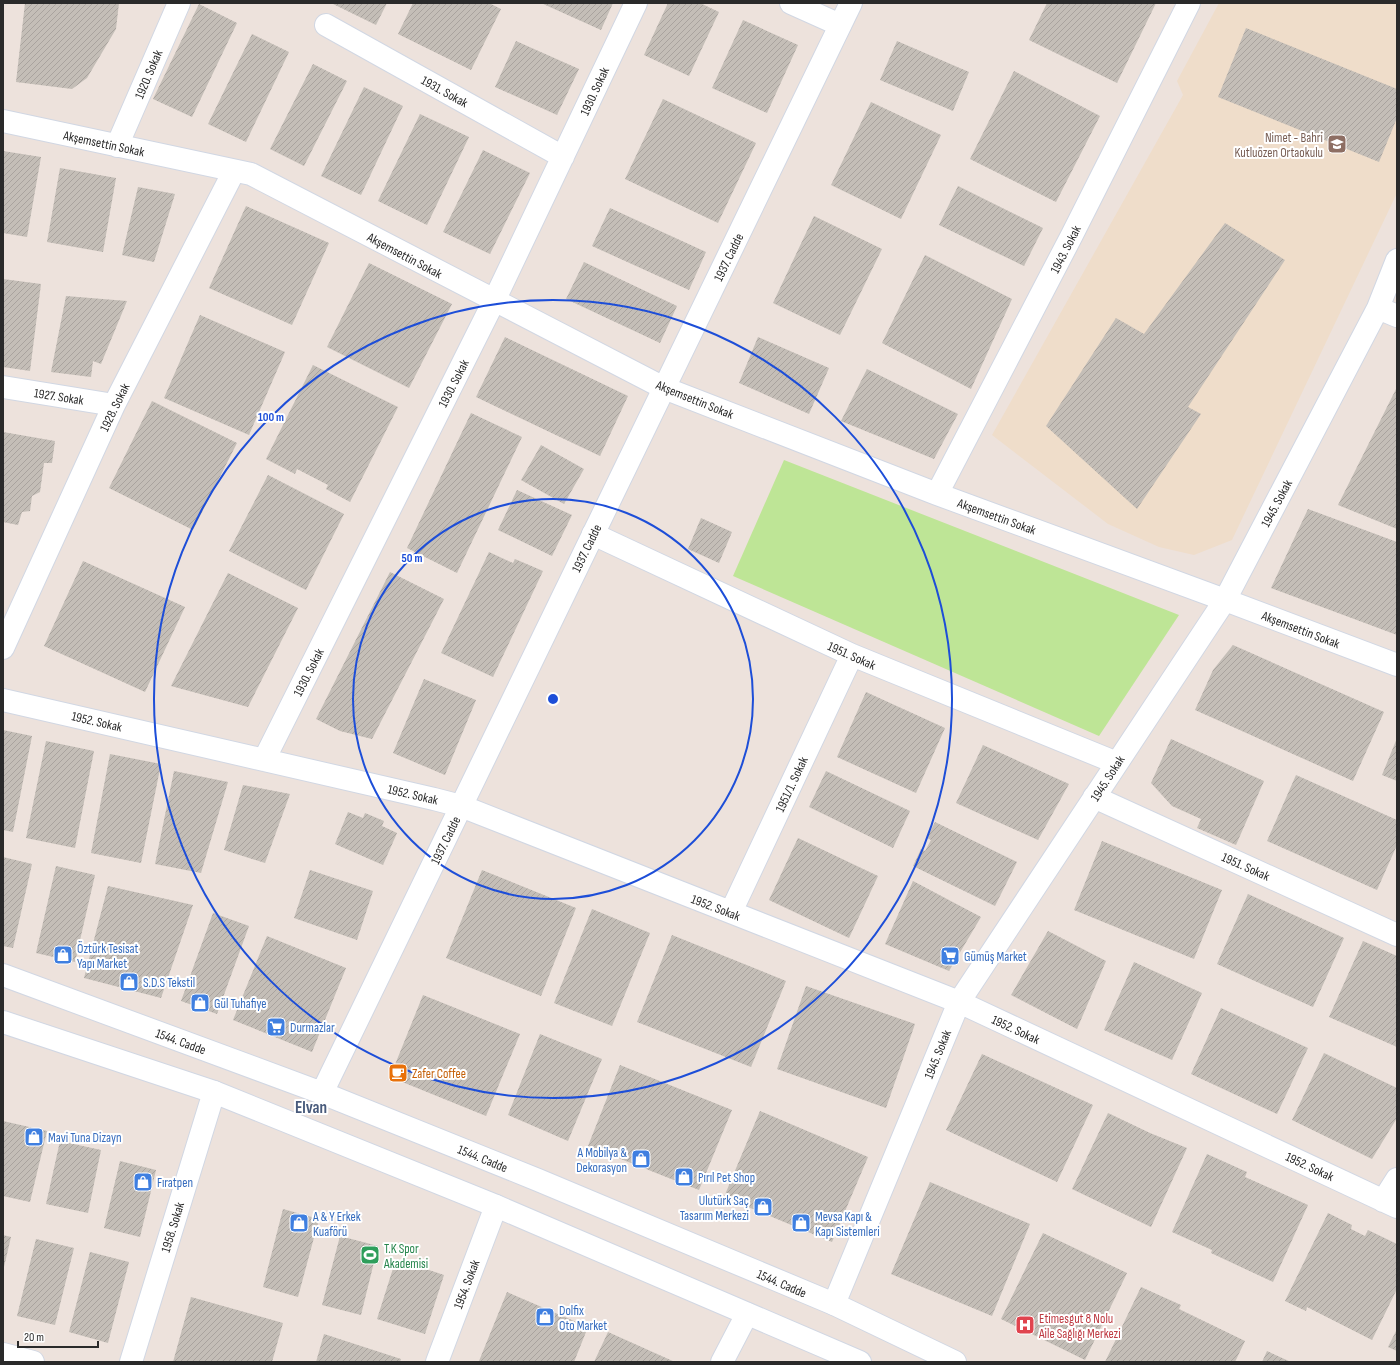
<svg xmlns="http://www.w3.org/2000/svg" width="1400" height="1365" font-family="'Sofia Sans Condensed',sans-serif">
  <defs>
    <pattern id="building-hatch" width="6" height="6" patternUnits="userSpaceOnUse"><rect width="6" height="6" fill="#c4beb7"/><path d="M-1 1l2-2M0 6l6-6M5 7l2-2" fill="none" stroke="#a9a39e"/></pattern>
  </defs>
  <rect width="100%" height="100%" fill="#ede2dc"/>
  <path fill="#efddca" d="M1219 3H1397V193L1232 540 1194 555 1159 547 1108 524 992 435 1183 95 1177 81Z"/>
  <path fill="#bee596" d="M784 460 1179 615 1099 736 733 576Z"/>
  <path fill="url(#building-hatch)" d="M25 3H119L116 29 87 78 72 89 16 82Z
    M331 3H387L376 25Z
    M413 3H489L501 9 471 70 398 34Z
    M541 3H613L601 30Z
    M668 3H700L719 12 689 76 644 55Z
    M1047 3H1156L1117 83 1029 40Z
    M199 4 237 23 192 117 153 99Z
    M743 20 798 45 767 113 712 88Z
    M1246 28 1397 89V118L1379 162 1218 97Z
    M252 34 289 52 246 142 208 124Z
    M516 41 579 69 557 115 495 87Z
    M897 41 969 72 953 111 880 80Z
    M313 64 347 81 304 166 270 149Z
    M1014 71 1100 116 1056 202 970 159Z
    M364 87 403 106 361 195 321 176Z
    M663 99 756 143 718 223 625 179Z
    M871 102 941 135 901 219 831 185Z
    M420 114 469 137 427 225 378 201Z
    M483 150 530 173 490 254 443 232Z
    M3 151 41 157 27 237 3 233Z
    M60 168 116 178 103 252 47 242Z
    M958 186 1043 228 1024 266 939 225Z
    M138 187 175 194 154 262 122 255Z
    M246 206 329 243 292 325 209 288Z
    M610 208 706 252 689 290 592 246Z
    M814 216 882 249 840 335 773 303Z
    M1225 223 1285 260 1188 407 1201 414 1137 509 1046 426 1116 318 1144 334Z
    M925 255 1012 299 971 389 882 343Z
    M584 262 677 306 660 343 566 299Z
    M369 263 452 304 409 388 327 347Z
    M3 279 41 284 30 371 3 367Z
    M66 296 127 301 101 364 93 361 91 377 51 372Z
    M200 315 285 352 249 435 164 398Z
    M505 337 628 396 600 456 476 397Z
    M758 337 829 368 809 414 739 383Z
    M313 365 398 407 350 502 326 489 328 485 297 469 295 474 266 459Z
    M867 369 958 414 934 459 841 421Z
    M1397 387V529L1338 505Z
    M152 401 237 443 193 530 109 488Z
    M471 413 522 437 457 573 407 548Z
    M3 432 55 441 52 463H44L40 492 32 496 30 511 22 512 18 525 3 522Z
    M541 445 584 469 564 504 521 480Z
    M268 475 344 514 306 590 229 551Z
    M517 490 572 515 552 556 498 530Z
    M1308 509 1397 542V635L1271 588Z
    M701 518 732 532 719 563 688 549Z
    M489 552 513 563 515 559 543 571 493 677 441 653Z
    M83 561 185 607 145 692 44 646Z
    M390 572 444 599 372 739 340 731 316 719Z
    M228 573 298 608 248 707 171 686Z
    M1233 645 1384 712 1353 781 1195 710 1213 670Z
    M424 679 476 700 445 775 393 753Z
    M866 692 945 728 916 793 837 757Z
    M3 730 32 736 13 832 3 830Z
    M1397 738V781L1382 775Z
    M1171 739 1264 781 1236 845 1197 828 1201 819 1172 806 1151 783Z
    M46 741 94 751 75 848 26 838Z
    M983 745 1069 784 1038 840 956 803Z
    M110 754 161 764 141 863 91 853Z
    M174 771 228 782 201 873 155 864Z
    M826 771 910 811 893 848 809 807Z
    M1296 775 1397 820V845L1377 890 1267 841Z
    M243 785 290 794 265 863 224 850Z
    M348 812 363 818 365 813 384 821 382 826 397 833 383 865 335 844Z
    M935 822 1017 862 995 906 913 866 921 849 925 851 931 840 927 838Z
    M798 838 878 876 849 938 769 900Z
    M1102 841 1222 890 1194 959 1074 910Z
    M3 857 32 864 13 948 3 946Z
    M56 866 95 875 75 962 36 953Z
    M310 870 373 891 357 940 294 918Z
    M482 870 576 908 541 996 446 958Z
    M913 881 981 917 949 971 885 944Z
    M108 886 193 905 161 998 84 978Z
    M1248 894 1344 938 1313 1007 1217 964Z
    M592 909 650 933 612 1026 554 1003Z
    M213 913 249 926 217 1014 181 1001Z
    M1048 931 1106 961 1077 1029 1011 995Z
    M672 935 786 981 751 1067 637 1022Z
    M267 936 346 968 312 1052 233 1020Z
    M1363 941 1397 956V1047L1329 1017Z
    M1134 962 1202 993 1172 1060 1104 1030Z
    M806 986 915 1024 886 1108 777 1069Z
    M423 995 520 1034 486 1116 390 1077Z
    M1221 1008 1308 1048 1277 1114 1191 1074Z
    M540 1034 602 1059 568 1141 508 1115Z
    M1324 1053 1397 1088V1118L1372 1159 1292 1120Z
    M982 1054 1093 1105 1057 1182 946 1130Z
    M620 1065 732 1110 699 1190 588 1146Z
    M760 1111 868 1157 832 1242 724 1197Z
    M1108 1113 1150 1133 1187 1148 1151 1227 1072 1189Z
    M3 1121 47 1131 30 1202 3 1196Z
    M60 1141 101 1150 88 1213 46 1204Z
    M1207 1154 1247 1172 1245 1177 1308 1205 1273 1282 1211 1253 1212 1250 1172 1232Z
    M120 1161 156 1170 140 1237 104 1228Z
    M930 1182 1030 1224 992 1316 891 1274Z
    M283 1209 319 1219 298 1297 263 1287Z
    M1328 1213 1352 1225 1351 1229 1365 1236 1368 1230 1397 1244V1289L1372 1340 1307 1307 1306 1311 1285 1301Z
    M1043 1233 1127 1273 1085 1360 1001 1319Z
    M3 1235 11 1237 4 1267H3Z
    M340 1236 378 1246 361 1315 322 1305Z
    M36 1239 74 1248 55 1325 17 1316Z
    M90 1252 129 1262 108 1343 69 1332Z
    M396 1259 444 1275 425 1334 377 1319Z
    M1141 1287 1181 1305 1179 1309 1245 1341 1235 1362H1105Z
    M507 1292 588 1327 574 1362H483L479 1361Z
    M191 1297 283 1323 272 1362H173Z
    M1397 1329V1351L1388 1347Z
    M608 1332 675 1362H594Z
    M324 1334 401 1359 400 1362H316Z
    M1267 1351 1291 1362H1262Z"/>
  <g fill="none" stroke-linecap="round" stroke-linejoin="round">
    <defs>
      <path id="street" d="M791 3 840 25
        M326 25 563 157
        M3 121 251 174 664 388 937 494 1225 600 1397 665
        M117 146 179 3
        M1378 308 1397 316
        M3 387 114 405
        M937 494 1072 235 1189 3
        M593 534 852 655 1117 763
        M3 648 114 405 234 171
        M3 700 434 799 461 806 959 1002 1397 1207
        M264 760 494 301 636 3
        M1094 797 1397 935
        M731 912 852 655
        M1383 1201 1397 1179
        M834 1304 959 1002 1225 600 1378 308 1397 260
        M3 1354 33 1362
        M131 1362 214 1092
        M437 1362 496 1206
        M722 1362 747 1314"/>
      <path id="secondary" d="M3 975 322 1093 538 1180 834 1304 955 1362
        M3 1022 214 1092 496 1206 860 1362
        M322 1093 851 3"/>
    </defs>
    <use href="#street" stroke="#d1d7e3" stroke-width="24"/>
    <use href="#secondary" stroke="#d1d7e3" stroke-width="24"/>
    <use href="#street" stroke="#fff" stroke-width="22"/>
    <use href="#secondary" stroke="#fff" stroke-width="22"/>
  </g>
  <g fill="none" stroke="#1d4ed8" stroke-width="2">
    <circle cx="553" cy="699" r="200"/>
    <circle cx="553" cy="699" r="399"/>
  </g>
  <defs>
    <symbol id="school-square" viewBox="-11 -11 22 22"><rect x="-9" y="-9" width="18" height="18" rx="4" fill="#8d6e63" stroke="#fff"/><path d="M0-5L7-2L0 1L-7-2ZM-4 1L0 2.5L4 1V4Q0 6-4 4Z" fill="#fff"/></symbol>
    <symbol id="shop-square" viewBox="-11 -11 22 22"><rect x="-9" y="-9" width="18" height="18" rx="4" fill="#3f7fe0" stroke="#fff"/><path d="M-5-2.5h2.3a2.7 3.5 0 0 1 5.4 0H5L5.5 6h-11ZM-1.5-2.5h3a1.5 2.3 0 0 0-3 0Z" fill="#fff"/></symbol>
    <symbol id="supermarket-square" viewBox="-11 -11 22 22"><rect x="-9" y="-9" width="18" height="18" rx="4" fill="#3f7fe0" stroke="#fff"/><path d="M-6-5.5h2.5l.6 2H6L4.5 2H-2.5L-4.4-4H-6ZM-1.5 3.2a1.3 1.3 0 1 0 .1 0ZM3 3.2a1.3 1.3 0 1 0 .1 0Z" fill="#fff"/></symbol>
    <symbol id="cafe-square" viewBox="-11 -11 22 22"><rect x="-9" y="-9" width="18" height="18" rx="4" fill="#e8710a" stroke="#fff"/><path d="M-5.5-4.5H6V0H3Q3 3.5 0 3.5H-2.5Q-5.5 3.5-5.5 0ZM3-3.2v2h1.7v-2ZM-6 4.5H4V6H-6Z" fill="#fff"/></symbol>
    <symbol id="stadium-square" viewBox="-11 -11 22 22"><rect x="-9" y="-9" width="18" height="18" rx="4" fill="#2e9e5b" stroke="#fff"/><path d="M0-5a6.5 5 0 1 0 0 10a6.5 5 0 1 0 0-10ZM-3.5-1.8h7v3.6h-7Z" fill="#fff"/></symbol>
    <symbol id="hospital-square" viewBox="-11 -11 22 22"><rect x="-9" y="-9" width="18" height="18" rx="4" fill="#e0444e" stroke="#fff"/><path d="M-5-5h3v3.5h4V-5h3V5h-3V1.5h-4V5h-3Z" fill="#fff"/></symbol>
  </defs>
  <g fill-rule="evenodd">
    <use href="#school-square" x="1326" y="133" width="22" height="22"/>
    <use href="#shop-square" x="52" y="944" width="22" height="22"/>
    <use href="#supermarket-square" x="939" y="945" width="22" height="22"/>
    <use href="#shop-square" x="118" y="971" width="22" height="22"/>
    <use href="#shop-square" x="189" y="992" width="22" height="22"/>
    <use href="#supermarket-square" x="265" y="1016" width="22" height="22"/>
    <use href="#cafe-square" x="387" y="1062" width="22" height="22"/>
    <use href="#shop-square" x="23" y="1126" width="22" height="22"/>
    <use href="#shop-square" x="630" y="1148" width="22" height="22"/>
    <use href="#shop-square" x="673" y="1166" width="22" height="22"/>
    <use href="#shop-square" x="132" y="1171" width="22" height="22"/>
    <use href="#shop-square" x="752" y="1196" width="22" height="22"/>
    <use href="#shop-square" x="288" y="1212" width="22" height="22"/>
    <use href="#shop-square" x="790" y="1212" width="22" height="22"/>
    <use href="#stadium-square" x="359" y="1244" width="22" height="22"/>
    <use href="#shop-square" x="534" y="1306" width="22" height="22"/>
    <use href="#hospital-square" x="1014" y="1314" width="22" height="22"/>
  </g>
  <g text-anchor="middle" stroke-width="4" stroke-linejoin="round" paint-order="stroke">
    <g font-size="13" fill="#2a2a2a" stroke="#fff">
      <text transform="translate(148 74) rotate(-67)" y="5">1920. Sokak</text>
      <text transform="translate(445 91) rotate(29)" y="5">1931. Sokak</text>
      <text transform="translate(594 91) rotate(-65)" y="5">1930. Sokak</text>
      <text transform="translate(104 143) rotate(12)" y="5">Akşemsettin Sokak</text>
      <text transform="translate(1065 249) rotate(-63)" y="5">1943. Sokak</text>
      <text transform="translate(405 255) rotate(28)" y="5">Akşemsettin Sokak</text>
      <text transform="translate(728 257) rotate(-64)" y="5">1937. Cadde</text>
      <text transform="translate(453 383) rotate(-63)" y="5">1930. Sokak</text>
      <text transform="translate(59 396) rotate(9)" y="5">1927. Sokak</text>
      <text transform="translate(695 399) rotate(22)" y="5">Akşemsettin Sokak</text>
      <text transform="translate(114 407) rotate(-64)" y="5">1928. Sokak</text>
      <text transform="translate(1276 503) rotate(-62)" y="5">1945. Sokak</text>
      <text transform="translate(997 516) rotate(20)" y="5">Akşemsettin Sokak</text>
      <text transform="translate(586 548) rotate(-64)" y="5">1937. Cadde</text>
      <text transform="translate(1301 629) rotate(21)" y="5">Akşemsettin Sokak</text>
      <text transform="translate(852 655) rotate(24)" y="5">1951. Sokak</text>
      <text transform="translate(308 672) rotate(-63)" y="5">1930. Sokak</text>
      <text transform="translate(97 721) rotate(13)" y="5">1952. Sokak</text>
      <text transform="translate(1107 778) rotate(-57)" y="5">1945. Sokak</text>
      <text transform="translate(791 784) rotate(-65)" y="5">1951/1. Sokak</text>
      <text transform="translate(413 794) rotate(13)" y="5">1952. Sokak</text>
      <text transform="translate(445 840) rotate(-64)" y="5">1937. Cadde</text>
      <text transform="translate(1246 866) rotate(24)" y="5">1951. Sokak</text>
      <text transform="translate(716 907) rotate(21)" y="5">1952. Sokak</text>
      <text transform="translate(1016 1029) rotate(25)" y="5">1952. Sokak</text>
      <text transform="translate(181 1041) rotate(20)" y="5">1544. Cadde</text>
      <text transform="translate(937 1054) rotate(-68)" y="5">1945. Sokak</text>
      <text transform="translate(483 1158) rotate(22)" y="5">1544. Cadde</text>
      <text transform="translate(1310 1166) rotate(25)" y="5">1952. Sokak</text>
      <text transform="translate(172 1227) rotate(-73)" y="5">1958. Sokak</text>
      <text transform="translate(782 1283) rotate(23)" y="5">1544. Cadde</text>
      <text transform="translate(466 1284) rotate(-69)" y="5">1954. Sokak</text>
    </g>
    <g font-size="13" fill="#785e54" stroke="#fff" text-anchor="end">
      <text x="1323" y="142">Nimet - Bahri<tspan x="1323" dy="15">Kutluözen Ortaokulu</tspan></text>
    </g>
    <g font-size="13" fill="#366cbe" stroke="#fff" text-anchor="start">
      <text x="77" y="953">Öztürk Tesisat<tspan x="77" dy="15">Yapı Market</tspan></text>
      <text x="964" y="961">Gümüş Market</text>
      <text x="143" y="987">S.D.S Tekstil</text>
      <text x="214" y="1008">Gül Tuhafiye</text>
      <text x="290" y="1032">Durmazlar</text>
      <text x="48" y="1142">Mavi Tuna Dizayn</text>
      <text x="627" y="1157" text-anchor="end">A Mobilya &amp;<tspan x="627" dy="15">Dekorasyon</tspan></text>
      <text x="698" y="1182">Pırıl Pet Shop</text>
      <text x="157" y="1187">Fıratpen</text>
      <text x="749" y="1205" text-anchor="end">Ulutürk Saç<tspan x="749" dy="15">Tasarım Merkezi</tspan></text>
      <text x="313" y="1221">A &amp; Y Erkek<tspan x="313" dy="15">Kuaförü</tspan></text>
      <text x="815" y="1221">Mevsa Kapı &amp;<tspan x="815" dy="15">Kapı Sistemleri</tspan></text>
      <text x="559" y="1315">Dolfix<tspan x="559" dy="15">Oto Market</tspan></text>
    </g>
    <g font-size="13" fill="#c56008" stroke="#fff" text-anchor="start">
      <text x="412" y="1078">Zafer Coffee</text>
    </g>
    <g font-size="13" fill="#27864d" stroke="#fff" text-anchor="start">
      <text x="384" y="1253">T.K Spor<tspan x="384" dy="15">Akademisi</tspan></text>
    </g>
    <g font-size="13" fill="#be3a42" stroke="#fff" text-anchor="start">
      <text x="1039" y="1323">Etimesgut 8 Nolu<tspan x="1039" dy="15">Aile Sağlığı Merkezi</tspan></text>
    </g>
    <g font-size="17" font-weight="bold" fill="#495b7c" stroke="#fff">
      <text x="311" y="1113">Elvan</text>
    </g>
  </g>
  <circle cx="553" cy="699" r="6" fill="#1d4ed8" stroke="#fff" stroke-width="2"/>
  <g font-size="12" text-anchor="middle" font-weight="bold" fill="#1d4ed8" stroke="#fff" stroke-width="4" stroke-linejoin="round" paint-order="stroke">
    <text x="271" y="421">100 m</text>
    <text x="412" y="562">50 m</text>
  </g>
  <rect width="1400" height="1365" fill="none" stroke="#2a2a2a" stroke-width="8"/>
  <path d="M18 1341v6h80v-6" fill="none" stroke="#2a2a2a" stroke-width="2"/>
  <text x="24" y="1341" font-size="12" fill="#2a2a2a" stroke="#ffffff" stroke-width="3" paint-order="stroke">20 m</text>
</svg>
